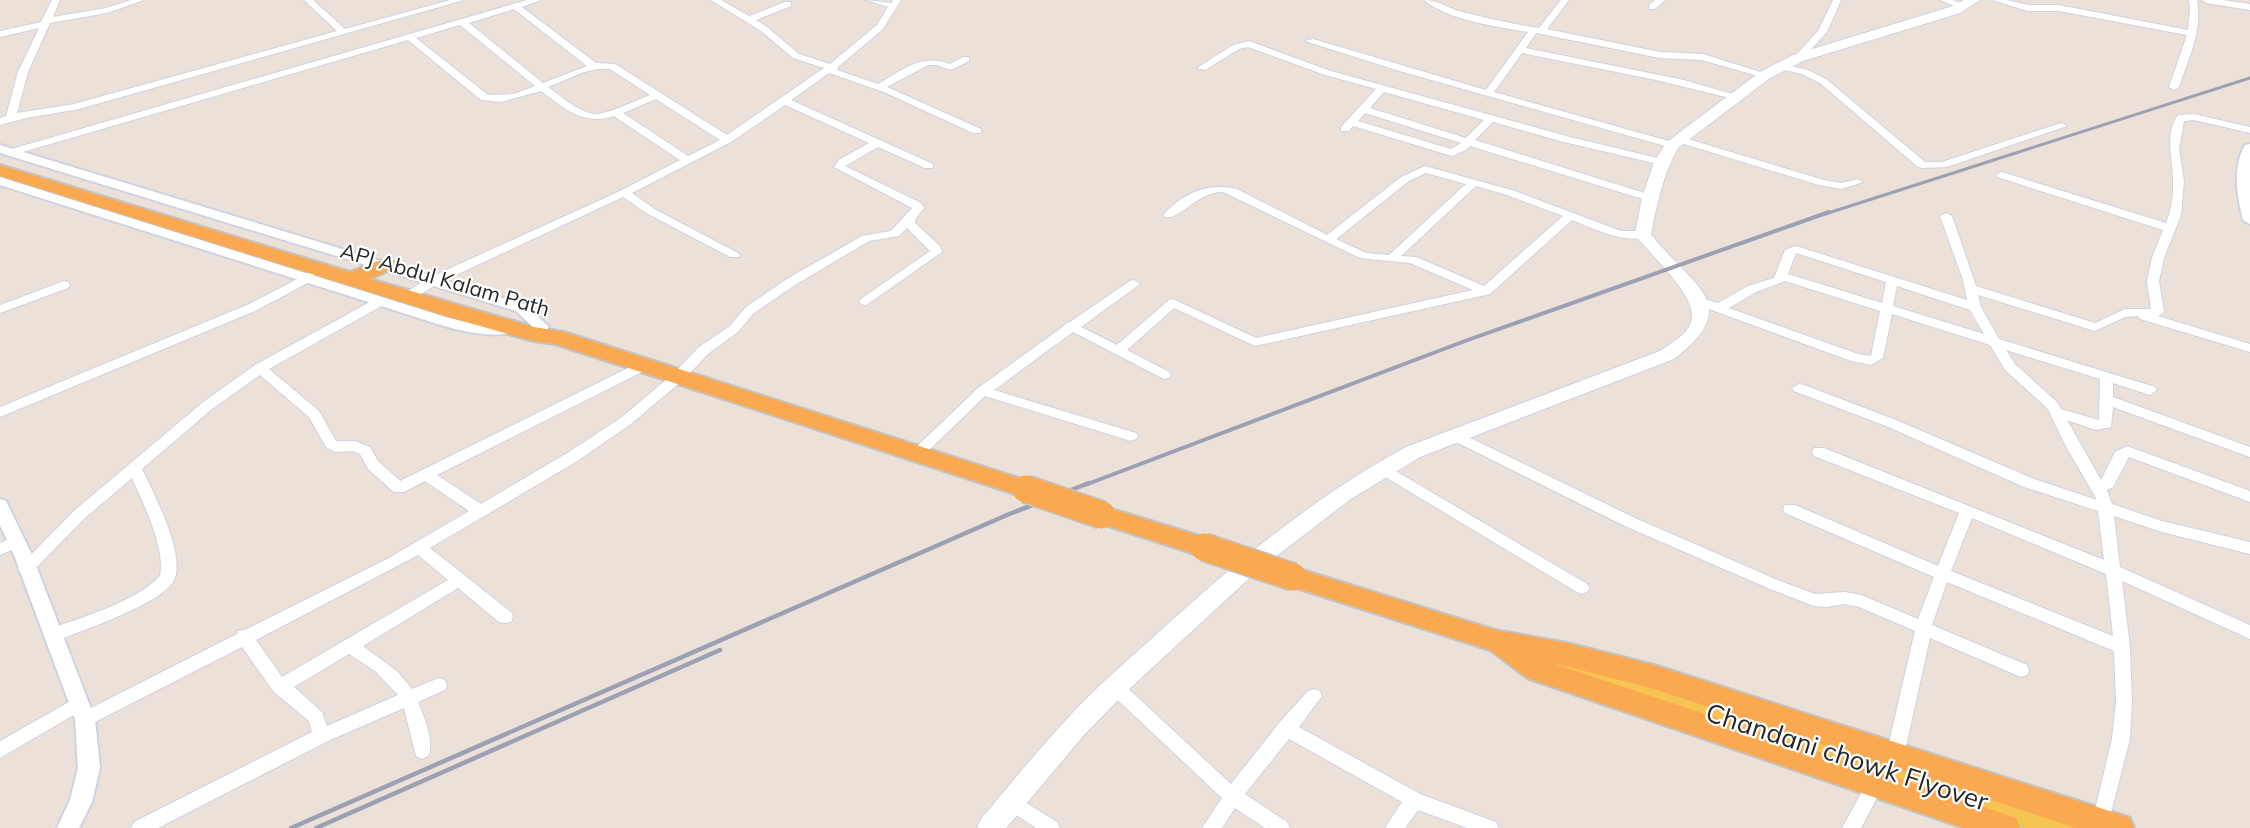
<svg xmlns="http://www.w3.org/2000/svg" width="2250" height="828" font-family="Mulish,sans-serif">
  <rect width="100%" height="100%" fill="#ebe1d8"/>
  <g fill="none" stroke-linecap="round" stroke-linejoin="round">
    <defs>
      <path id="minor" d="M52 0H60L53 17 106 8 131 0H144L107 13 50 23 28 72 17 113 74 104 337 31 304 0H313L345 29 450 0H464L79 109 26 118 0 125V118L6 116 18 72 39 28 0 37V31L41 22Z
        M527 0H541L522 7 596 63 615 64 727 135 824 68 793 58 761 31 711 0H721L749 16 785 2H791V6L756 20 767 27 799 54 830 64 877 25 888 7 866 0 891 3 893 0H901L883 29 838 67 837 70 878 84C903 70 921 53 950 64L963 57H969V61L951 70 936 65H928L887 87 981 129V133H973L884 92 829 73 791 100 933 164V168H925L878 147 845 166 921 203 924 208 916 218 915 223 940 246 942 252 865 306 859 302 861 299 930 251 907 228 899 236 869 241 795 285 754 313 738 332 709 353 683 380 632 423 579 460 430 548 511 612 513 617 511 622 505 623 499 622 458 588 363 646 398 672 412 689 439 678 445 680 447 685 445 690 418 702C424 716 435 742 428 756L422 759 416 756 404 708 328 741 158 828H131L134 822 312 732 309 721 274 692 242 647 91 724 85 726 79 724 77 719 79 714 237 634 238 631 245 630 389 558 469 511 425 481 404 492H394L368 469 360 454 353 451 335 452 326 447 309 417 260 375 212 409 142 469C154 494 184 551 175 578 167 602 83 630 59 640L53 642 47 640 45 635 47 630C82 617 134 603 160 576 166 549 143 503 132 478L85 518 31 573 26 575 21 573 18 569 21 565 75 510 202 403 255 365 377 298H385L387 301 385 304 269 369 319 411 336 441H355L370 447 378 461 400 481 638 363H648L649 366 648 369 437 475 481 504 569 452 622 417 673 374 699 347 730 326 746 307 787 279 862 236 891 231 912 208 834 167 839 160 869 143 785 105 731 142 632 193 656 210 738 253 740 255 738 257H730L648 214 623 197 439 283 411 300H403L401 297 403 294 431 277 620 191 680 160 614 116C583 126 564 108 541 91L501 102 481 100 408 40 16 154H8L7 152 8 150ZM514 9 587 66 543 83 469 23ZM460 25 535 86 514 94 488 95 416 38ZM598 69H610L650 95C637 100 604 116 593 114 577 111 561 96 548 87L584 72ZM656 99 720 140 688 156 623 113ZM418 555 448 580 282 677 256 640ZM349 654 375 671 398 695 327 726 322 712 294 687Z
        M1424 0C1437 0 1446 7 1459 11 1486 18 1512 24 1539 28L1561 0H1569L1547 29 1660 52 1703 54 1770 75 1765 78 1702 60 1660 58 1536 33 1526 48 1684 80 1743 97 1738 100 1656 80 1522 53 1494 92 1676 143V147L1672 148 1396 70 1305 41 1313 39 1486 90 1528 32C1498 27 1447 20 1424 0Z
        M1655 0H1665L1655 9H1649V5Z
        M1833 0H1841L1827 32 1801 60H1795V56L1818 31Z
        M1940 0H1953L1968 7 1964 10Z
        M1992 0H2007L2028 5H2059L2188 30 2190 9 2189 0H2197C2203 30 2188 59 2179 87L2174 90 2169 87 2187 35 2059 11H2028Z
        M2202 0H2223L2250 4V10L2206 3Z
        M1249 41 1331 71 1570 137 1666 160 1667 162 1662 165 1564 142 1493 122 1475 140 1654 196 1656 198 1654 200H1646L1470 146 1466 150 1452 156 1353 126 1349 131H1341V127L1376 89 1325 75 1248 47 1239 49 1205 70 1197 68 1233 45ZM1384 92 1484 120 1466 138 1370 108ZM1365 113 1461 143 1451 149 1358 121Z
        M1779 63 1808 70 1826 79 1925 162H1942L2058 124 2062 123 2067 126 1947 167 1922 168 1918 167 1820 83 1802 74 1776 68V64Z
        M2194 114 2250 127V133L2194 120 2184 121 2179 149 2184 181 2181 215 2164 258 2159 281 2164 312 2158 316 2250 344V352L2140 319 2138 316 2125 317 2095 331 1978 295 1981 307 1999 339 2155 387 2157 390 2150 395 2113 383V397L2250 447V457L2113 407 2111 427 2096 430 2067 420 2101 480 2115 452 2127 446 2250 491V502L2129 457 2113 487 2107 490 2112 504 2162 521 2250 542V554L2162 532 2114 516 2120 567 2250 625V639L2122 581 2130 647 2132 702 2130 739 2107 828H2095L2092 822 2112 739 2116 702 2114 651 1947 582 1932 625 2027 665 2029 670 2027 675 2021 677 1930 638 1904 755 1901 760 1895 763 1889 760 1886 755 1915 631 1859 607 1845 604 1826 607 1814 606 1770 589 1625 526 1448 438 1446 435 1453 430 1458 432 1635 518 1780 581 1815 594 1845 592 1861 595 1918 619 1934 577 1785 513 1783 509 1785 505H1795L1938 566 1959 513 1814 456 1812 452 1814 448H1824L2104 560 2098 511 2024 487 1886 426 1794 391 1792 388 1799 384 1804 385 1896 420 2034 479 2097 500 2063 441 2048 409 2005 370 1990 345 1892 314 1883 358 1871 365 1851 361 1695 304 1693 301 1699 297 1718 303 1748 286 1774 278 1785 250 1796 246 1967 300 1963 280 1940 216 1946 213 1952 216 1976 286 2095 323 2125 309H2151L2147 281 2152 258 2163 230 1997 177 1996 175 2001 172 2005 173 2166 223C2171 211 2174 194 2173 180 2173 158 2164 135 2178 115ZM1796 253 1886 282 1882 303 1788 274ZM1785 281 1880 311 1871 356 1858 354 1729 308 1756 292ZM1897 286 1970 310 1984 334 1893 306ZM2006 350 2100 379 2099 420 2061 409 2058 403 2015 364ZM1972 518 2106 574 2113 636 1951 571Z
        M1678 136 1824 180 1842 183 1858 179 1863 182 1842 189 1819 185 1674 141 1673 139Z
        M1425 166 1515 191 1621 231H1643L1649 234C1632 248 1590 227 1572 220L1490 294 1255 346 1174 308 1127 350 1169 372 1171 375 1169 378 1164 379 1073 332 994 390 1136 433 1138 436 1136 439 1131 441 985 396 921 458 916 459 909 454 978 388 1064 326 1066 323 1070 322 1130 281 1134 280 1140 284 1081 327 1117 345 1169 300 1173 299 1256 338 1473 290 1410 263 1360 258 1223 192C1198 191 1181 220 1165 217L1163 215C1183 193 1208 182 1237 189L1327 235 1401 177ZM1426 173 1466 184 1389 255 1366 253 1336 239 1409 181ZM1476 186 1507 195 1563 216 1484 286 1416 257 1401 256Z
        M309 273 313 274 315 277 313 280 255 311 0 417V407L247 305Z
        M64 281 68 282 70 285 68 288 0 313V305Z
        M1382 463 1587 584 1590 588 1587 592 1582 594 1577 592 1377 472 1375 468 1377 464Z
        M16 536 21 538 23 542 21 546 0 555V543Z
        M1115 680 1121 682 1231 784 1279 723 1308 691 1314 689 1320 691 1322 696 1299 727 1420 794 1496 822 1499 828H1467L1418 810 1405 828H1385L1402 802 1289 739 1245 794 1287 822 1290 828H1265L1235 808 1222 828H1202L1222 798 1109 692 1107 687 1109 682Z
        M78 697 84 699 86 704 84 709 0 758V741Z
        M1875 777 1881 779 1884 785 1861 828H1842L1869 779Z
        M1012 794 1057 822 1060 828H1036L1006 808 1003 802 1006 796Z"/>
      <path id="tertiary" d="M2250 144V224L2243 220C2237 196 2232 168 2245 145Z
        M0 145 526 305 549 327 546 330H536L516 311 0 153Z
        M0 177 449 318 475 324 510 323 518 328C506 342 457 330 441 325L0 185Z
        M0 499 6 501 32 555 95 719 100 768 92 802 79 828H57L70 800 78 768 75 719 14 555 0 525Z"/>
      <path id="secondary" d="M1964 0H1980L1960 13 1803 61 1770 78 1678 148C1663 174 1657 204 1651 234 1689 285 1747 303 1674 359L1420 457 1352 498 1257 571 1126 692 1084 735 1006 828H977L981 819C1009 786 1037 751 1067 719 1095 688 1128 660 1159 632 1236 562 1314 497 1406 447L1660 351C1671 343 1687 335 1691 322 1700 297 1649 255 1635 234L1642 198 1654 162 1667 142 1760 72 1793 55 1950 7Z"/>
      <path id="primary" d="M1566 654 2065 815 2075 819 2079 828H2025L1557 673 1553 665 1557 657Z"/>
      <path id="trunk" d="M0 165 350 272 378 261H392L395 265 392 269 370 279 534 327 564 332 1034 483 1038 489 1034 495 1026 498 1018 495 555 344 533 341 452 318 0 176Z
        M1102 506 1213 540 1216 547 1213 554 1204 557 1093 521 1090 515 1093 509Z
        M1293 567 1495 630 1567 643 1654 665 2119 814 2130 818 2134 828H2076L1654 689 1546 661 2005 814 2016 818 2020 828H1964L1527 678 1490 650 1284 584 1280 577 1284 570Z"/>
    </defs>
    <use href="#minor" stroke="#cdd3e2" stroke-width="2"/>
    <use href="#tertiary" stroke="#cdd3e2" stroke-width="4"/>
    <use href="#secondary" stroke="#cdd3e2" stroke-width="2"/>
    <use href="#primary" stroke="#c3c3c3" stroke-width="3"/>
    <use href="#trunk" stroke="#c3c3c3" stroke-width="4"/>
    <use href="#minor" fill="#fff" fill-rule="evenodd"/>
    <use href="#tertiary" fill="#fff" fill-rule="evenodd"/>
    <use href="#secondary" fill="#fff" fill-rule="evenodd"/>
    <use href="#primary" fill="#f6c452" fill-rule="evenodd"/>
    <use href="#trunk" fill="#faa950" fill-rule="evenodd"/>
    <path stroke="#9ba0b3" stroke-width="3" d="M1825 214 2250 78"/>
    <path stroke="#9ba0b3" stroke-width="4" d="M1085 485 1465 341 1829 212"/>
    <path stroke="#9ba0b3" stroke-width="4.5" d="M291 828 1007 515 1089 483
      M316 828 720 650"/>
    <defs>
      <path id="trunk-bridge" d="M1026 489 1102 515
        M1204 547 1293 577"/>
    </defs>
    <use href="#trunk-bridge" stroke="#c3c3c3" stroke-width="30" stroke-linecap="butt"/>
    <use href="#trunk-bridge" stroke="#faa950" stroke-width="27"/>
  </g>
  <g text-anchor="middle" stroke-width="4.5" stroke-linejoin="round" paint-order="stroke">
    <g font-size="21" fill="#272727" stroke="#fff">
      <text transform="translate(445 280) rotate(16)" y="7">APJ Abdul Kalam Path</text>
    </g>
    <g font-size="26" fill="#272727" stroke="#fff">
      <text transform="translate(1847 757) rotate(18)" y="9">Chandani chowk Flyover</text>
    </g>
  </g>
</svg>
